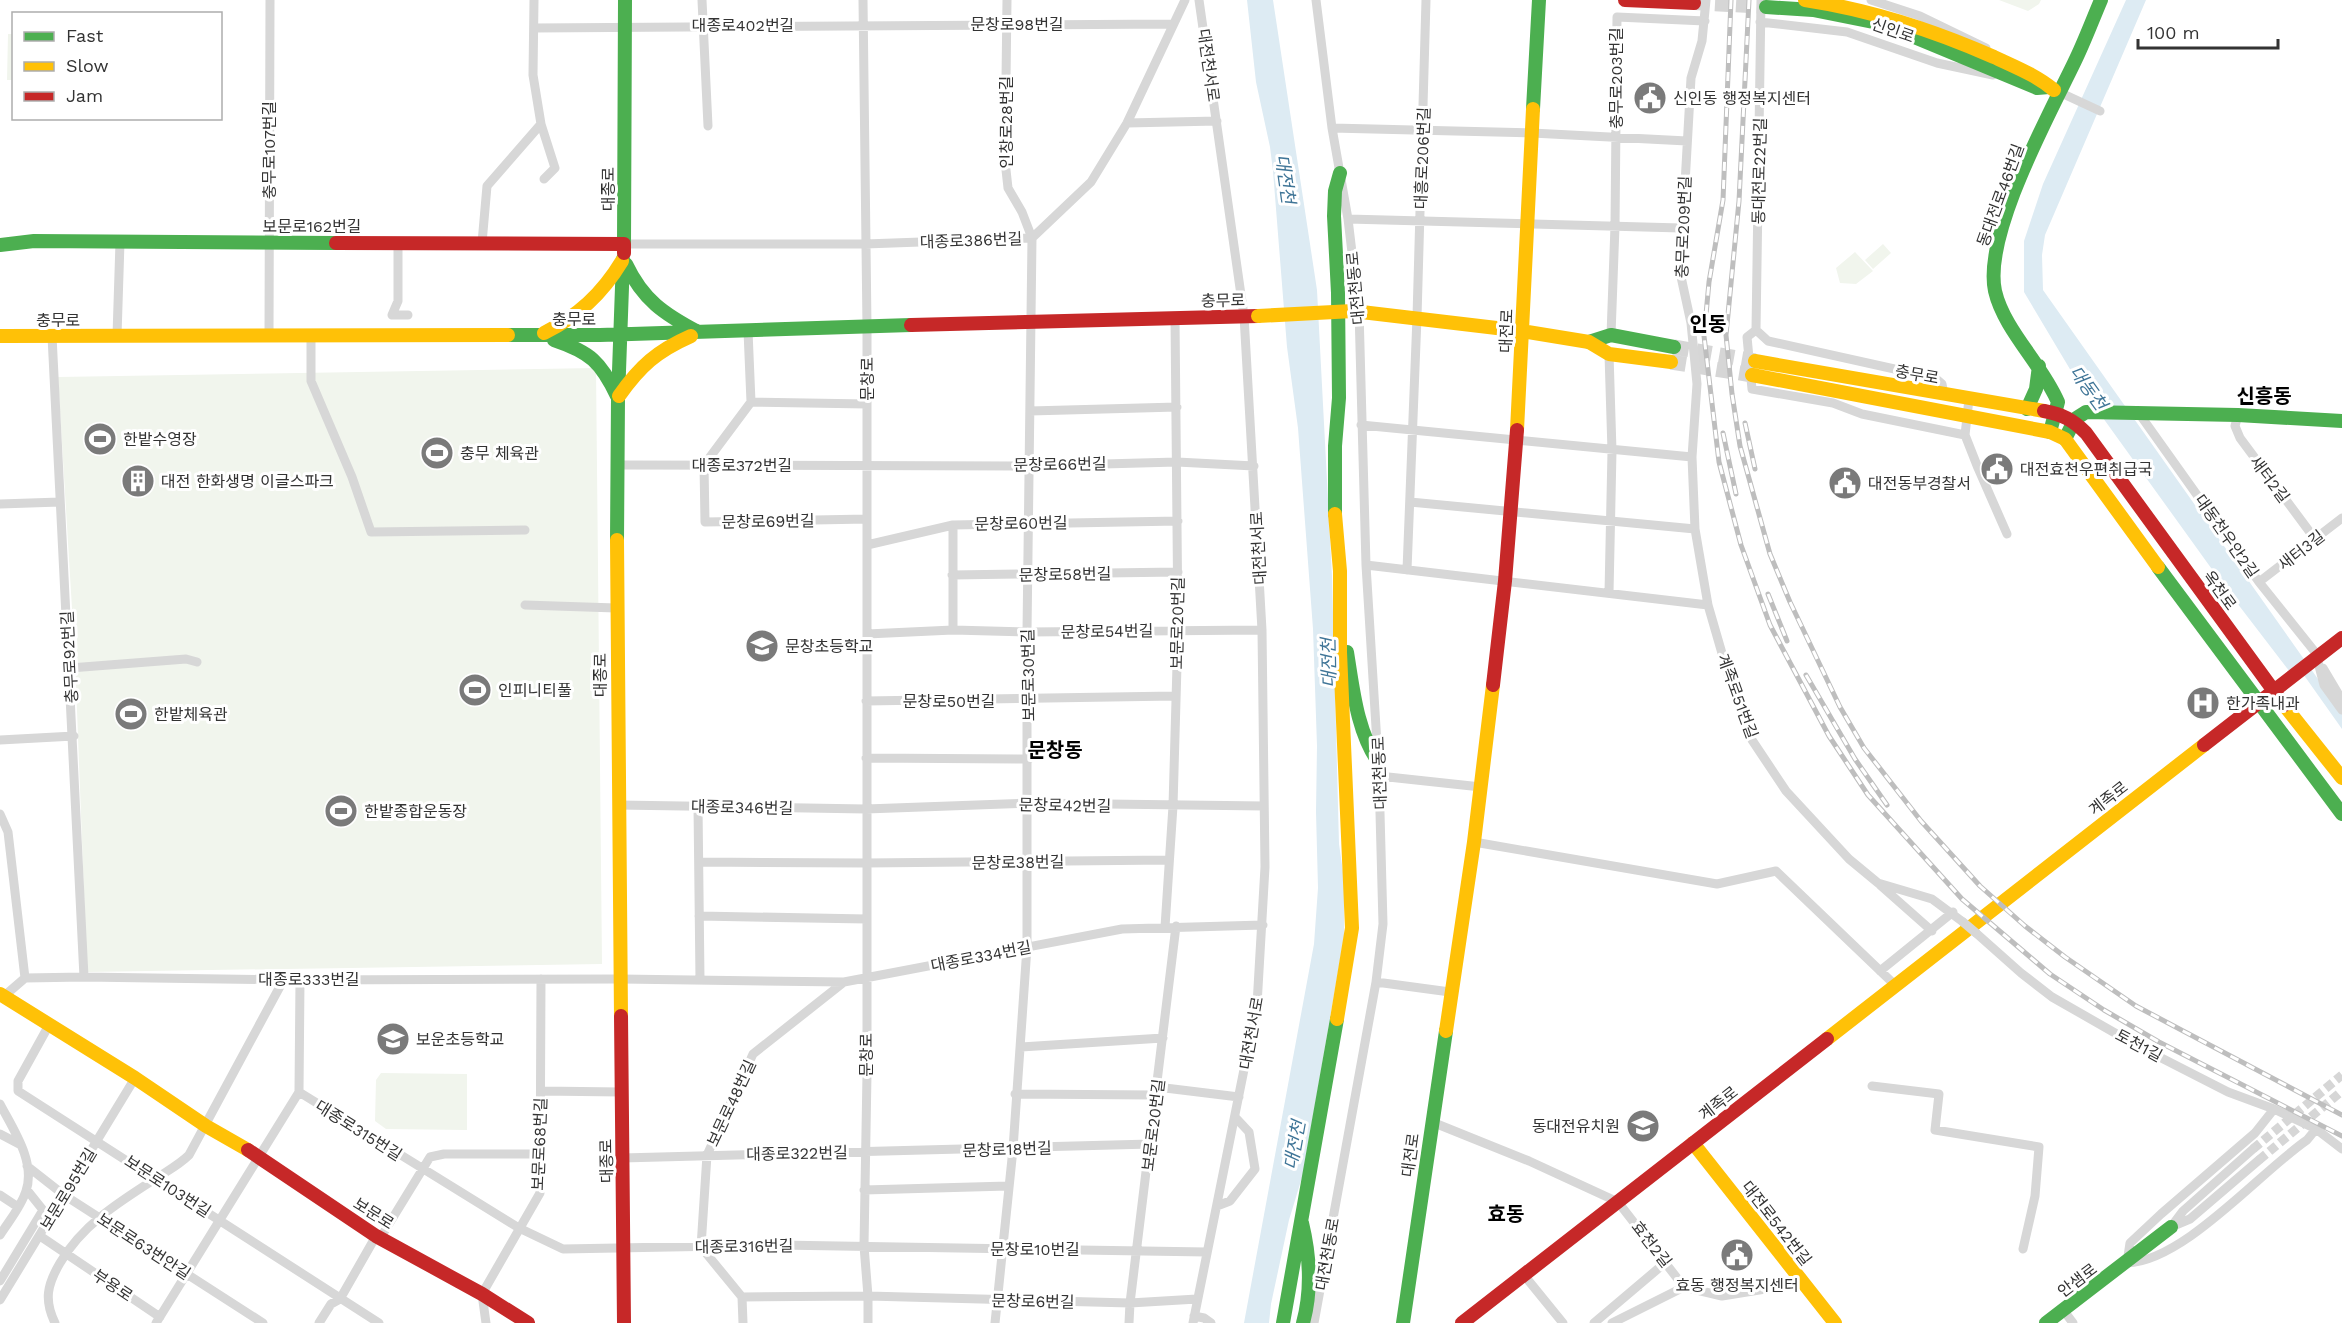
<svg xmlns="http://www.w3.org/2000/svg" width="2342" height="1323" font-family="'Work Sans','Noto Sans KR',sans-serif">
  <rect width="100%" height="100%" fill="#fff"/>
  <path fill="#f1f5ed" d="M1999 0H2041L2039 4 2028 11Z
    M8 34H13V80H7Z
    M1883 244 1891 253 1873 269 1865 260Z
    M1855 252 1873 271 1856 284 1840 283 1836 268Z
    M596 368 602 964 87 972 75 658 58 377Z
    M381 1073 467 1074V1130L386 1129 375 1121 376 1080Z"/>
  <path fill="#ddebf3" d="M1247 0H1273L1317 290 1332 576 1339 844 1344 879V937L1303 1174 1289 1220 1271 1304 1269 1323H1244L1314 944 1318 888 1316 812 1317 746 1313 629 1298 428 1287 347 1273 171 1270 147 1256 82Z
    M2126 0H2146L2045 235 2042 255 2043 290 2342 713V729L2301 671 2290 672 2224 586 2080 386 2024 292V241L2043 184Z"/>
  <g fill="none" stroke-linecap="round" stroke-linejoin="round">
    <path stroke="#d6d6d6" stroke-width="9" stroke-dasharray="9 4.5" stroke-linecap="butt" d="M2253 1149 2342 1075
      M2259 1160 2342 1091"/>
    <path stroke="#d6d6d6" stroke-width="14" stroke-dasharray="14 7" stroke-linecap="butt" d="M1694 3 1766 7"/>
    <path stroke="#d6d6d6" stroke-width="15" stroke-dasharray="15 8" stroke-linecap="butt" d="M1674 347 1755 361
      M1671 362 1752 375"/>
    <path stroke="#d7d7d7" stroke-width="9" d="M534 0 533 75 541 124 555 168 544 179
      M702 0 708 126
      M863 0 867 327V1074L864 1246 868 1296V1323
      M1706 0 1702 41 1691 78 1680 272 1691 323 1697 384 1692 457 1695 529 1708 605 1728 674 1752 740 1786 791 1849 859 1878 883 1932 899 1963 922
      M1761 0 1756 330 1747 337 1752 389 1833 403 1862 414 1965 435
      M1871 0 1920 16 1986 48
      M1760 22 1847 32 1937 63 1993 75
      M534 28 1172 24
      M2059 92 2100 111
      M1127 123 1217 121
      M1332 128 1532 133 1687 141
      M1348 219 1681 228
      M398 243V301L392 315H408
      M482 243 487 186 541 124
      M624 244H865L1032 238 1091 182 1127 123 1185 0
      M1756 330 1768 341 1935 378 1942 384 1944 395
      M748 331 751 402
      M1611 335 1615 226 1617 17 1705 21
      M52 336 84 977
      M117 336 120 242
      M269 336 270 0
      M311 336V381L352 477 371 532 525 530
      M1969 399 1965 435 1978 468 2007 534
      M751 402 704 465 705 522 867 519
      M751 402 867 404
      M1030 411 1177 407
      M2138 412 2259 582 2319 657
      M2238 415 2235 426 2240 438 2315 539
      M1361 425 1692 457
      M618 465 1030 466 1177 462 1254 466
      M1410 502 1695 529
      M0 504 60 502
      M953 525V630
      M867 545 953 525 1178 521
      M1366 565 1708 605
      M1407 570 1417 317 1426 0
      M952 575 1178 572
      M2259 582 2342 518
      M1609 593 1612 451 1609 354
      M525 605 616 608
      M867 634 953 630 1027 632 1262 630
      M2317 658 2324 685 2342 710
      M70 668 186 659 197 662
      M2323 668 2342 700
      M866 701 1175 696
      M0 740 74 736
      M866 758 1029 759
      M1379 776 1481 787
      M618 805 866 809 1029 803 1264 806
      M698 806 700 980
      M0 814 8 832 25 978
      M1474 842 1717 884 1776 871 1895 985
      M699 862 866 863 1169 860
      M1880 885 1932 931
      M699 916 867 919
      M1165 927 1173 806 1178 630 1175 318
      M1976 933 2021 973 2052 997 2136 1045 2228 1092 2274 1109 2316 1129 2342 1149
      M1880 971 1953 912
      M300 980 299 1092 519 1228 563 1249 779 1245 1207 1252
      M1376 982 1450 992
      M3 997 25 978 84 977 300 980 621 979 844 982 1122 929 1263 925
      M49 1025 18 1081V1091L379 1323
      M1021 1047 1163 1038
      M1872 1086 1939 1094 1935 1130 2039 1147 2035 1196 2023 1249
      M1157 1087 1239 1097
      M541 1091 621 1092
      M1015 1094 1155 1095
      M0 1104C13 1129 36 1162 26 1191 21 1207 9 1221 0 1235
      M2274 1109 2255 1133 2161 1214 2130 1243 2127 1263C2184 1261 2259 1173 2307 1140L2316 1129
      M1432 1122 1529 1161 1618 1202 1684 1287
      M0 1134 21 1145
      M622 1158 1151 1144
      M27 1166 64 1195 263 1323
      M864 1190 1008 1186
      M0 1195 18 1207
      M1217 1206 1230 1201 1255 1169 1249 1132 1235 1117
      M2171 1227 2183 1211 2253 1149
      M2171 1227 2190 1219 2259 1160
      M40 1236 160 1317
      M381 1237 430 1157 444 1154H541
      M1524 1275 1563 1323
      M0 1281 43 1210 27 1190
      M742 1297 868 1296 1130 1303 1197 1299
      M0 1300 135 1078
      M2064 1311 2073 1323
      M1194 1316 1204 1318 1211 1323
      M55 1323C44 1300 47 1285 60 1263 82 1225 119 1202 155 1179 167 1171 179 1165 189 1155L284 979
      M156 1323 299 1092
      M319 1323 331 1304 340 1299 376 1236
      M486 1323 482 1294 540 1193 541 979
      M743 1323 742 1297 701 1247 707 1155 753 1054 844 982
      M995 1323 1013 1149 1027 947V632L1032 238 1022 212 1008 188 1005 161 1007 0
      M1129 1323 1130 1303 1176 926
      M1193 1323 1257 1005 1265 867 1262 630 1244 316 1199 0
      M1314 1323 1376 982 1383 924 1379 776 1366 565 1359 311 1348 219 1332 128 1316 0
      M1594 1323 1666 1262
      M1612 1323 1684 1287 1722 1296 1804 1283"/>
    <path stroke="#4caf50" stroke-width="14" d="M1766 7 1813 10 1883 24 2037 88 2049 87
      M1533 109 1539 0
      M624 244 625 0
      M0 245 34 241 336 243
      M626 264C643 300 664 314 698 332
      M508 335H600L911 325
      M554 340C590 352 601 362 617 396
      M1589 342 1611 335 1674 347
      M2027 409 2036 389 2039 366
      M2050 432 2058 402C2042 364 2004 330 1995 291 1983 235 2049 115 2074 63 2084 43 2092 21 2101 0
      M2065 439 2075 419 2086 412 2238 415 2342 421
      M1335 514V446L1339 398 1338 293 1334 216 1335 191 1340 173
      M617 540 618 399 623 259
      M2158 567 2342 814
      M1347 652C1353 689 1357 732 1379 763
      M1302 1223C1310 1256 1312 1290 1303 1323
      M1283 1323 1337 1019
      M1403 1323 1446 1031
      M2046 1323 2171 1227"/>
    <path stroke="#ffc107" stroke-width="14" d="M1805 0C1871 10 1933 30 1994 57 2015 67 2036 75 2054 90
      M1353 311 1522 331 1589 342 1609 354 1671 362
      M544 333C578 316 602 294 622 261
      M0 336 508 335
      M1755 361 2044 411
      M1752 375 2050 432 2065 439 2158 567
      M619 396C640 366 657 351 691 336
      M1517 430 1533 109
      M1335 514 1340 571V652L1352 928 1337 1019
      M617 540 621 1016
      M2284 705 2342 778
      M0 994 135 1078 206 1126 248 1150
      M1446 1031 1474 842 1493 685
      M1827 1039 2204 745
      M1693 1143 1835 1323"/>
    <path stroke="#c62828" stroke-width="14" d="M1625 0 1694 3
      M336 243 624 244V253
      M911 325 1258 316
      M2044 411C2062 414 2073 420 2086 433L2284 705
      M1493 685 1505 581 1517 430
      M2204 745 2342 638
      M621 1016 624 1323
      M248 1150 376 1236 482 1294 528 1323
      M1462 1323 1827 1039"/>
    <defs>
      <path id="rail" d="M1731 0 1723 200 1709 282 1704 336 1719 462 1741 545 1770 625 1829 736 1868 795 1962 899 2050 974 2104 1010 2159 1042 2342 1136
        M1749 0 1739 201 1726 335 1732 394 1740 446 1770 554 1790 602 1840 707 1864 748 1921 821 1980 886 2025 926 2065 957 2136 1006 2342 1115
        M1745 423 1755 469
        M1723 433 1736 494
        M1768 594 1787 641
        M1806 675 1855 759 1887 805"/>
    </defs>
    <use href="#rail" stroke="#bebebe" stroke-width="5"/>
    <use href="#rail" stroke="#fff" stroke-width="3" stroke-dasharray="9" stroke-linecap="butt"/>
    <path stroke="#d7d7d7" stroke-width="9" d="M1963 922 1976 933"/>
    <path stroke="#ffc107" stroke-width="14" d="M1258 316 1353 311"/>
  </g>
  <defs>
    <symbol id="civic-disc" viewBox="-11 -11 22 22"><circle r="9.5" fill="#7a7a7a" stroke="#fff"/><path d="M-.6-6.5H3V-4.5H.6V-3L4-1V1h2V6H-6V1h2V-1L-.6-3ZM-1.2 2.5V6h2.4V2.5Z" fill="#fff"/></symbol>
    <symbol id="stadium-disc" viewBox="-11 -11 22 22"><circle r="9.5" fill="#7a7a7a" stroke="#fff"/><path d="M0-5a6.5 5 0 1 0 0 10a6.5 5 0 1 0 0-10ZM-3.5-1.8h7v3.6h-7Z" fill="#fff"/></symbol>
    <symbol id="building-disc" viewBox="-11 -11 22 22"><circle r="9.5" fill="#7a7a7a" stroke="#fff"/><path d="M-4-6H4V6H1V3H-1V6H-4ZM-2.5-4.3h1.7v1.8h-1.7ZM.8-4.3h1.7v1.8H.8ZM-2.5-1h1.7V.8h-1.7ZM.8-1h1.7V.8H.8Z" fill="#fff"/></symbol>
    <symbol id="school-disc" viewBox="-11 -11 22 22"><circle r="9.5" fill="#7a7a7a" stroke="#fff"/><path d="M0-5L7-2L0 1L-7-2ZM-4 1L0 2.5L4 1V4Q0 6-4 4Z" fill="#fff"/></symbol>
    <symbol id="hospital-disc" viewBox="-11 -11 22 22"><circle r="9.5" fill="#7a7a7a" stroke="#fff"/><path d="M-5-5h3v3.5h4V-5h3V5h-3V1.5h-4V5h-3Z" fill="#fff"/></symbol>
  </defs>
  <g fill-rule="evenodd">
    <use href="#civic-disc" x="1631" y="79" width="38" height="38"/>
    <use href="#stadium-disc" x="81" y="420" width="38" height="38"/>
    <use href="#stadium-disc" x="418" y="434" width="38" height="38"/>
    <use href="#civic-disc" x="1978" y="450" width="38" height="38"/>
    <use href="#building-disc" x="119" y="462" width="38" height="38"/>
    <use href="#civic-disc" x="1826" y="464" width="38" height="38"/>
    <use href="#school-disc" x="743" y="627" width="38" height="38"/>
    <use href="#stadium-disc" x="456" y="671" width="38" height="38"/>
    <use href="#hospital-disc" x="2184" y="684" width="38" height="38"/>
    <use href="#stadium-disc" x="112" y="695" width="38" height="38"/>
    <use href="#stadium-disc" x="322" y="792" width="38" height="38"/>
    <use href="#school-disc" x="374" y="1020" width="38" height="38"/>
    <use href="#school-disc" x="1624" y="1107" width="38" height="38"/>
    <use href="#civic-disc" x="1718" y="1236" width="38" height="38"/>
  </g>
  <g text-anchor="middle" stroke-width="6" stroke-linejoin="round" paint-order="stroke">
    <g font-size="16" fill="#333" stroke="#fff">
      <text x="1017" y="30">문창로98번길</text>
      <text x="743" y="31">대종로402번길</text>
      <text transform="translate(1893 30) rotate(19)" y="6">신인로</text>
      <text transform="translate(1209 65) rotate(82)" y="6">대전천서로</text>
      <text transform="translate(1616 78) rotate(-90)" y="6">충무로203번길</text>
      <text transform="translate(1006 122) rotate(-90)" y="6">인창로28번길</text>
      <text transform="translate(269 150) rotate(-90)" y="6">충무로107번길</text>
      <text transform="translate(1422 158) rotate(-88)" y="6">대흥로206번길</text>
      <text transform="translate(1759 171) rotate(-89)" y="6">동대전로22번길</text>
      <text transform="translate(608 189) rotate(-90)" y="6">대종로</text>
      <text transform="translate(2000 195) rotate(-70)" y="6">동대전로46번길</text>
      <text x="312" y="232">보문로162번길</text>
      <text transform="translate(1683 227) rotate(-88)" y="6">충무로209번길</text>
      <text transform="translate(971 240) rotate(-2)" y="6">대종로386번길</text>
      <text transform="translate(1355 288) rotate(-95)" y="6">대전천동로</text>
      <text transform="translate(1223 300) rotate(-1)" y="6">충무로</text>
      <text x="574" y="325">충무로</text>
      <text x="58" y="326">충무로</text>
      <text transform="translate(1506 331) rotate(-88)" y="6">대전로</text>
      <text transform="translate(1917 374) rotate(10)" y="6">충무로</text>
      <text transform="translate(867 379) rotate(-90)" y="6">문창로</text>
      <text transform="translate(1060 464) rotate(-1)" y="6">문창로66번길</text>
      <text x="742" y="471">대종로372번길</text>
      <text transform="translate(2270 479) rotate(53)" y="6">새터2길</text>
      <text transform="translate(768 521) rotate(-1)" y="6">문창로69번길</text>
      <text transform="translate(1021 523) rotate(-1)" y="6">문창로60번길</text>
      <text transform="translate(2227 536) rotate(55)" y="6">대동천우안2길</text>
      <text transform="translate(1258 548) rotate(-93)" y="6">대전천서로</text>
      <text transform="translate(2301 550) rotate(-38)" y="6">새터3길</text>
      <text transform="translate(1065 574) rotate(-1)" y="6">문창로58번길</text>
      <text transform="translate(2220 590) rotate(54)" y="6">옥천로</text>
      <text transform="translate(1177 623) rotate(-89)" y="6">보문로20번길</text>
      <text transform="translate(1107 631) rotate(-1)" y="6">문창로54번길</text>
      <text transform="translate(69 657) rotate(-93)" y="6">충무로92번길</text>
      <text transform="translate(600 675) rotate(-90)" y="6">대종로</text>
      <text transform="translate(1028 675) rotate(-91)" y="6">보문로30번길</text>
      <text transform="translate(1738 696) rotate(70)" y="6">계족로51번길</text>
      <text x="949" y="707">문창로50번길</text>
      <text transform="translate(1379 773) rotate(-92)" y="6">대전천동로</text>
      <text transform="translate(2108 798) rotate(-38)" y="6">계족로</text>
      <text transform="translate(1065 805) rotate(1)" y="6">문창로42번길</text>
      <text transform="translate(742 807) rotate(1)" y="6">대종로346번길</text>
      <text transform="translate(1018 862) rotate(-1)" y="6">문창로38번길</text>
      <text transform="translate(981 956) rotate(-11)" y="6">대종로334번길</text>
      <text x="309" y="985">대종로333번길</text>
      <text transform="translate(1251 1033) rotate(-80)" y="6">대전천서로</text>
      <text transform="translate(2139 1045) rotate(28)" y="6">토천1길</text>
      <text transform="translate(866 1055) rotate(-90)" y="6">문창로</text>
      <text transform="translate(731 1103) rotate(-65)" y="6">보문로48번길</text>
      <text transform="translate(1718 1103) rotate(-38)" y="6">계족로</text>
      <text transform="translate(1153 1125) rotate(-83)" y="6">보문로20번길</text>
      <text transform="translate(359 1130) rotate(32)" y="6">대종로315번길</text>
      <text transform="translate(539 1144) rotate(-88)" y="6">보문로68번길</text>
      <text transform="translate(1007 1149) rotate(-2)" y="6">문창로18번길</text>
      <text transform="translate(797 1153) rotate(-1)" y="6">대종로322번길</text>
      <text transform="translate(1410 1155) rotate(-82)" y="6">대전로</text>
      <text transform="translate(606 1161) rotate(-91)" y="6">대종로</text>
      <text transform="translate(168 1186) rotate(33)" y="6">보문로103번길</text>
      <text transform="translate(68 1189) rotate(-59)" y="6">보문로95번길</text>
      <text transform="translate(374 1213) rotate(32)" y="6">보문로</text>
      <text transform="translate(1777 1223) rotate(52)" y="6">대전로542번길</text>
      <text transform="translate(1652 1244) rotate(52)" y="6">효천2길</text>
      <text transform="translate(144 1246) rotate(33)" y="6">보문로63번안길</text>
      <text transform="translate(744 1246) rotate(-1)" y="6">대종로316번길</text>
      <text x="1035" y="1255">문창로10번길</text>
      <text transform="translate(1327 1254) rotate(-80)" y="6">대전천동로</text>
      <text transform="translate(2077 1280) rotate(-37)" y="6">안샘로</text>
      <text transform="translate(113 1285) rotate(34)" y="6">부용로</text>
      <text transform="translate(1033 1301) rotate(1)" y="6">문창로6번길</text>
    </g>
    <g font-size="16" fill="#333" stroke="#fff" text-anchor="start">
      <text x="1673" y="104">신인동 행정복지센터</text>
      <text x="123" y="445">한밭수영장</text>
      <text x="460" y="459">충무 체육관</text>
      <text x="2020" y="475">대전효천우편취급국</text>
      <text x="161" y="487">대전 한화생명 이글스파크</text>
      <text x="1868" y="489">대전동부경찰서</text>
      <text x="785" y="652">문창초등학교</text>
      <text x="498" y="696">인피니티풀</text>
      <text x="2226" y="709">한가족내과</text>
      <text x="154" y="720">한밭체육관</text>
      <text x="364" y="817">한밭종합운동장</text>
      <text x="416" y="1045">보운초등학교</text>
      <text x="1620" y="1132" text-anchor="end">동대전유치원</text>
      <text x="1737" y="1291" text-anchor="middle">효동 행정복지센터</text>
    </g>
    <g font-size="18" font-style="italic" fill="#3f7597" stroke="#fff">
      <text transform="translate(1285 179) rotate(82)" y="6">대전천</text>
      <text transform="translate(2088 388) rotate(54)" y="6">대동천</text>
      <text transform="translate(1329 663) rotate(-91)" y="6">대전천</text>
      <text transform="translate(1295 1145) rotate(-80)" y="6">대전천</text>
    </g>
    <g font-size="20" font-weight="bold" fill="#000" stroke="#fff">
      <text x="1708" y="331">인동</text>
      <text x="2264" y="403">신흥동</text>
      <text x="1055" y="757">문창동</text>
      <text x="1506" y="1221">효동</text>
    </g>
  </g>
  <rect x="12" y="12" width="210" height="108" fill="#ffffff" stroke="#adadad" stroke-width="1.5"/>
  <rect x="24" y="32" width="30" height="9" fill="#4caf50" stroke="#adadad" stroke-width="1.5"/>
  <text x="66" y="42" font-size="18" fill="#333333">Fast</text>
  <rect x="24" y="62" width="30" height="9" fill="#ffc107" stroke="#adadad" stroke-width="1.5"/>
  <text x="66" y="72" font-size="18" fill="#333333">Slow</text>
  <rect x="24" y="92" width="30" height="9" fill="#c62828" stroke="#adadad" stroke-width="1.5"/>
  <text x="66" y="102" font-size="18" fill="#333333">Jam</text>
  <path d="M2138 39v9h140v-9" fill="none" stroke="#333333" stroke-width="3"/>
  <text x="2147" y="39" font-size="18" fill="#333333" stroke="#ffffff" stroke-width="4.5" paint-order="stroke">100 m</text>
</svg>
